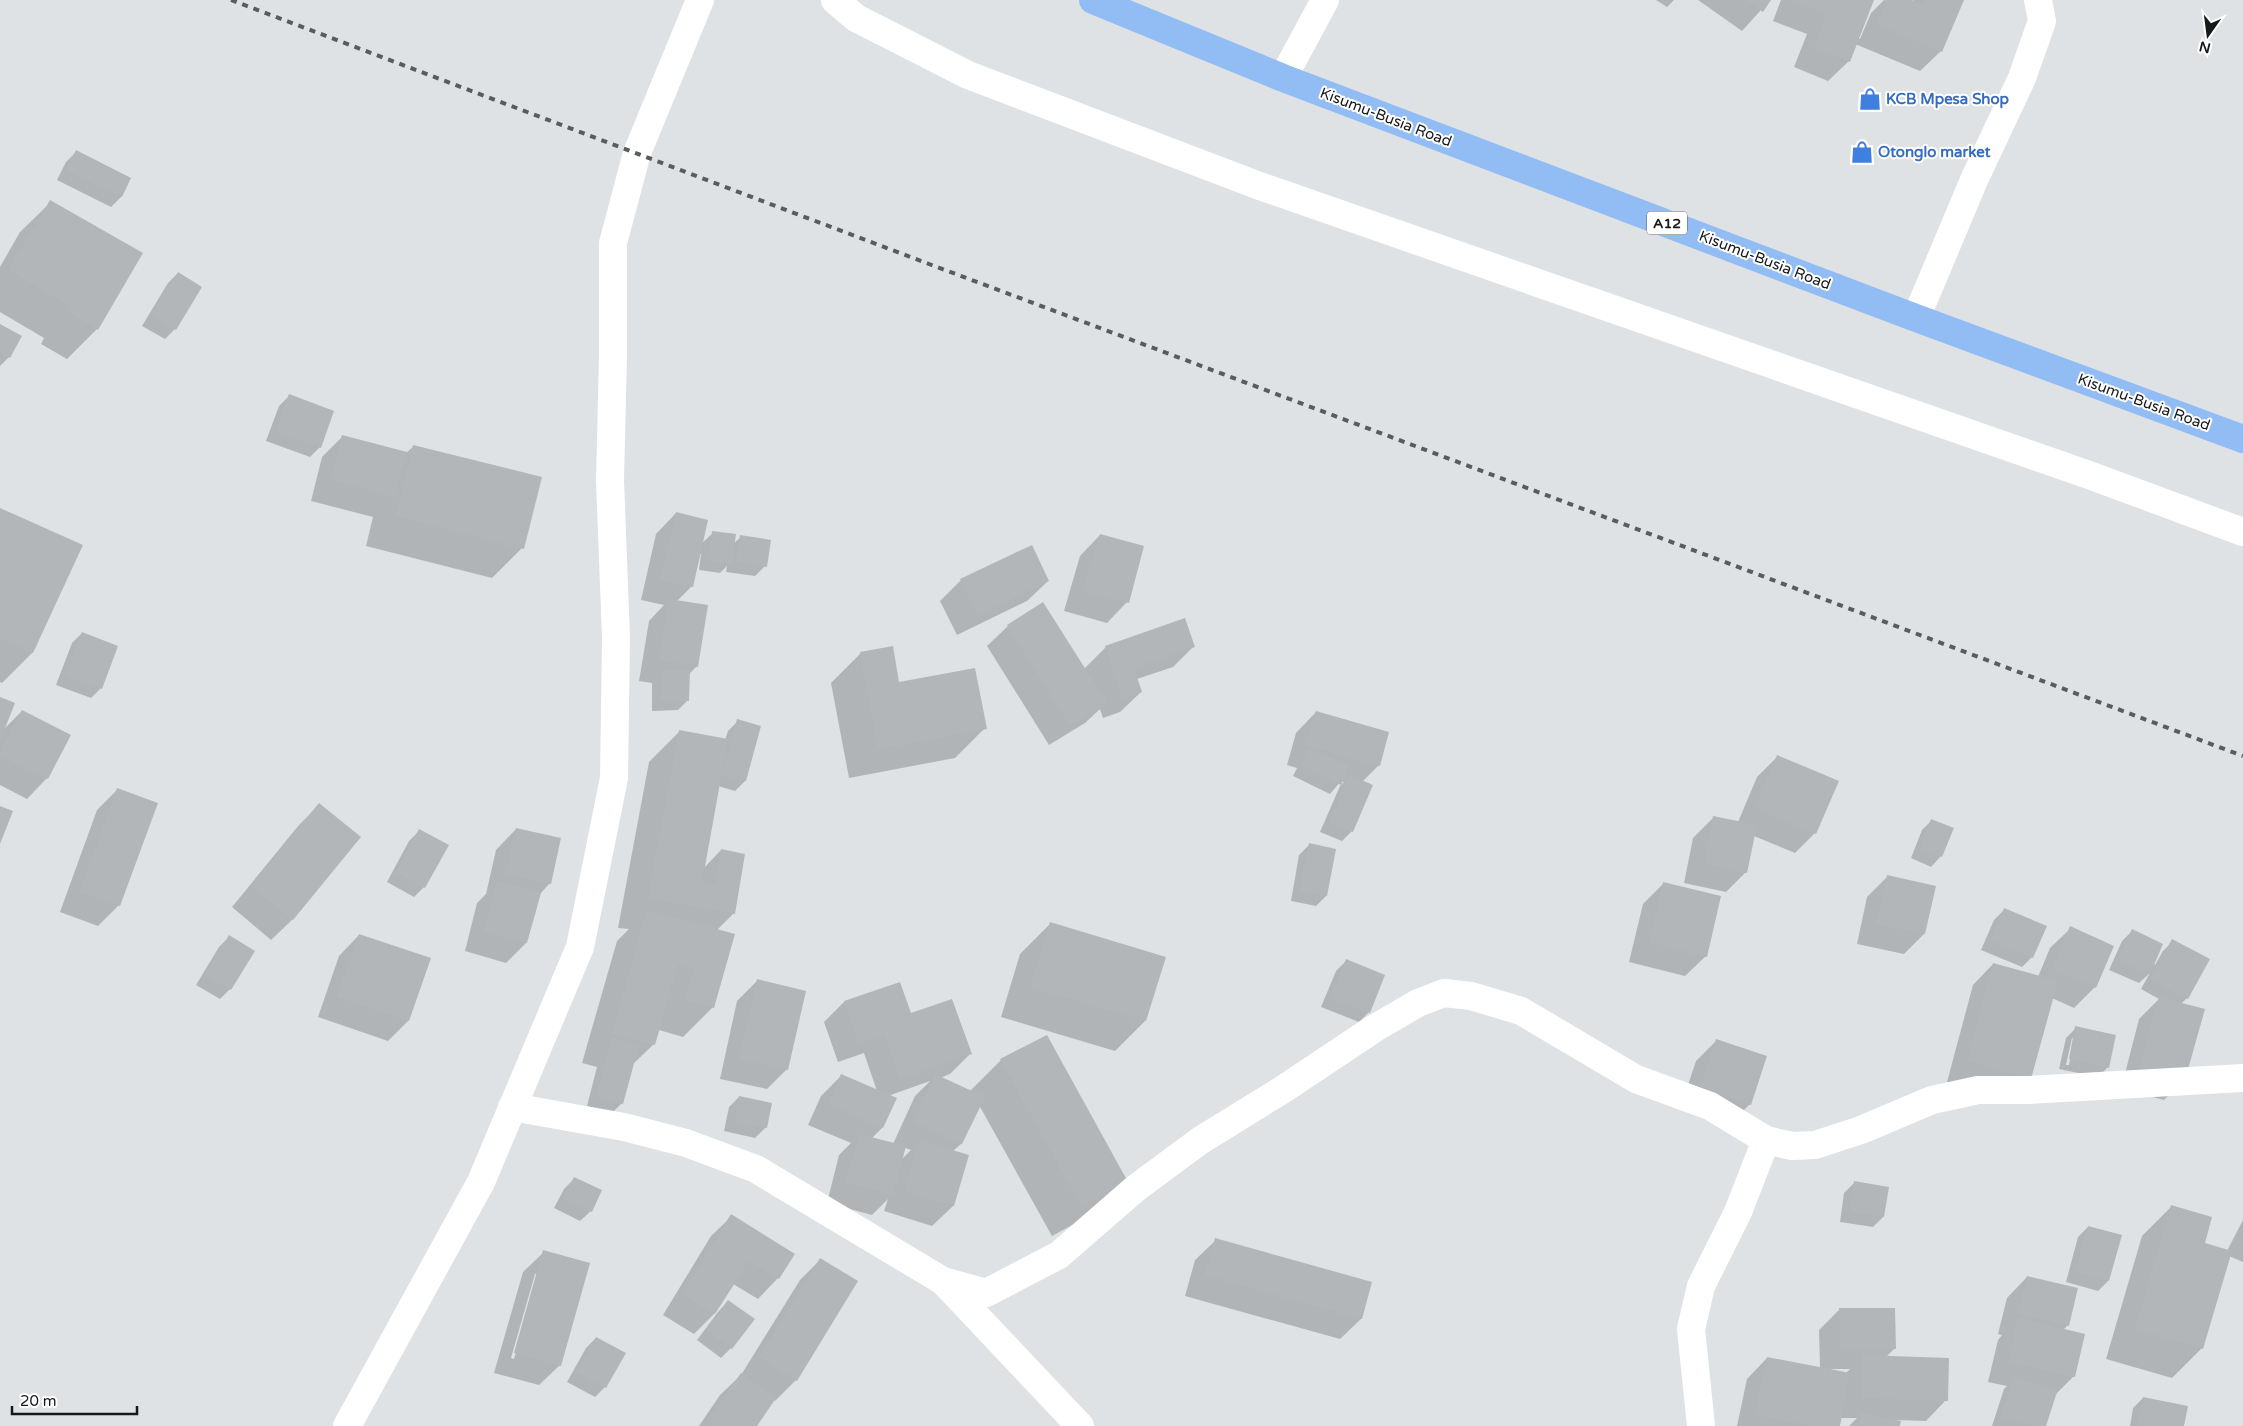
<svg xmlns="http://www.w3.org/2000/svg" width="2243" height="1426" font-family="'Varela Round',sans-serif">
  <rect width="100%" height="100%" fill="#dee2e5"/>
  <path fill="#0003" fill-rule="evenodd" d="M1656 0H1674L1667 7Z
    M1698 0H1770L1742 31Z
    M1781 0H1873L1858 38 1860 39 1871 13 1884 0 1913 2 1914 0H1962L1941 51 1920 71 1855 44 1849 61 1828 81 1794 67 1807 34 1773 21Z
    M76 152 130 178 121 197 111 207 57 180 66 162Z
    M51 202 97 329 67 359 41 344 44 338 0 312V267L20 232Z
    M178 273 175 329 165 339 142 326 168 283Z
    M0 326 9 357 0 366Z
    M289 396 320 447 310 457 266 441 279 406Z
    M342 437 406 453 414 446 522 548 492 578 366 546 373 517 311 501 322 457Z
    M0 509 81 546 32 653 2 683 0 682Z
    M676 513 701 544 713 533 733 544 741 537 765 566 755 576 726 572 727 566 720 573 699 570 701 554H699L692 586 677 601 697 666 689 674 688 700 678 710 652 711V683L639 681 649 621 664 605 641 600 656 534Z
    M1100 535 1127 602 1107 623 1064 611 1080 556Z
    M961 580 1048 581 1027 601 957 635 940 601Z
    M1008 626 1084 669 1106 647 1194 646 1173 667 1137 679 1141 692 1120 712 1103 718 1100 709 1085 723 1049 745 987 646Z
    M82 633 101 688 91 698 56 685 72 643Z
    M861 653 898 683 985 728 955 758 849 778 831 683Z
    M0 698 3 730 22 711 47 778 27 799 0 785Z
    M1316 712 1379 765 1362 782 1352 831 1342 841 1320 832 1340 786 1344 782 1341 781 1330 794 1293 776 1297 768 1287 765 1296 733Z
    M738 721 745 781 735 791 718 786 703 869 721 850 734 913 716 931 713 1007 683 1037 659 1030 654 1044 632 1065 622 1103 612 1113 587 1106 597 1067 582 1063 617 941 629 929 618 928 649 762 679 732 725 740 728 731Z
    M1778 756 1815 833 1795 853 1754 836 1746 872 1726 892 1684 883 1693 838 1714 817 1738 822 1757 777Z
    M117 790 119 905 98 926 60 912 97 810Z
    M319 805 359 837 292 920 271 940 232 907 299 825Z
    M1932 820 1941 856 1931 867 1911 858 1922 830Z
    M516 829 550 883 540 894 526 943 506 963 465 951 477 903 486 894 496 850Z
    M419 831 424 887 414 897 387 882 409 841Z
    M1309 845 1326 896 1316 906 1291 901 1299 855Z
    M1888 876 1924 934 1904 954 1857 944 1867 897Z
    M1663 884 1706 956 1685 976 1629 962 1643 904Z
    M2004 910 2032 957 2022 967 1981 950 1994 920Z
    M1050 924 1145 1021 1115 1051 1001 1017 1020 954Z
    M2071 928 2095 987 2074 1008 2052 998 2030 1078 2010 1099 1947 1082 1973 985 1993 964 2038 977 2050 948Z
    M2132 931 2155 965 2163 951 2173 941 2187 998 2181 1004 2184 1080 2164 1100 2121 1089 2139 1019 2159 999 2141 989 2150 973 2139 983 2109 970 2122 941Z
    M359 935 429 959 408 1021 388 1041 318 1017 339 956Z
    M229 937 230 989 220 999 196 985 219 947Z
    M1346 961 1369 1012 1359 1022 1321 1007 1336 971Z
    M757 981 787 1069 767 1089 720 1079 737 1001Z
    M899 984 910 1015 970 1054 950 1074 940 1078 970 1091 1001 1060 1126 1182 1096 1212 1052 1236 979 1105 961 1144 953 1151 968 1156 953 1206 932 1226 884 1211 888 1199 872 1215 827 1203 839 1155 851 1143 808 1125 821 1096 841 1076 877 1091 864 1053 838 1062 824 1022 844 1002ZM930 1081 915 1096 893 1144 872 1138 882 1128 888 1096ZM905 1148 911 1150 901 1160Z
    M2076 1028 2108 1067 2098 1077 2059 1069 2066 1038ZM2072 1038H2074L2069 1065H2066Z
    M1716 1041 1750 1104 1729 1125 1680 1109 1696 1061Z
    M739 1097 770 1104 765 1128 755 1138 724 1131 729 1107Z
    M574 1179 591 1211 580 1221 554 1208 564 1189Z
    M1854 1183 1888 1188 1883 1217 1873 1227 1840 1222 1844 1193Z
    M2172 1206 2203 1244 2227 1251 2243 1220V1262L2229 1256 2202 1348 2172 1378 2106 1359 2142 1236Z
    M732 1216 778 1278 758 1299 733 1284 714 1314 694 1334 663 1315 711 1236Z
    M2088 1227 2121 1236 2108 1281 2098 1291 2066 1282 2078 1237Z
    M1216 1240 1370 1283 1361 1319 1340 1339 1185 1296 1195 1260Z
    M544 1252 560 1365 539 1385 494 1373 523 1272ZM535 1274H538L514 1359 511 1358Z
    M820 1260 857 1281 796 1380 775 1401 774 1399 755 1426H699L720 1395 741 1375 800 1280Z
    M2027 1277 2068 1325 2063 1330 2074 1376 2055 1395 2044 1426H1992L2004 1389 2007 1386 1988 1382 1998 1340 2002 1335 1998 1334 2007 1298Z
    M728 1301 731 1348 721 1358 697 1340 718 1312Z
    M1840 1309 1895 1348 1886 1357 1946 1400 1926 1421 1894 1420 1899 1426H1849L1857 1418H1840L1839 1426H1737L1747 1379 1767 1358 1820 1368 1819 1330ZM1829 1369H1850L1846 1373Z
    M596 1338 624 1354 605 1387 595 1397 567 1382 586 1348Z
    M2143 1398 2183 1426H2130L2133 1408Z"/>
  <path fill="#b2b6b9" d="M1747 0H1771L1763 12Z
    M1792 0H1874L1850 62 1814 47 1826 14Z
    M1887 0H1912L1922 4 1924 0H1964L1942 52 1877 24Z
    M76 150 131 178 122 197 66 170Z
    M50 200 143 253 98 330 70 313 73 308 9 270Z
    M178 272 202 287 176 330 151 315Z
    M0 324 22 336 10 358 0 352Z
    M289 394 334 411 321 448 275 431Z
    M342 435 407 452 395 497 331 480Z
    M413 445 542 477 524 549 395 516Z
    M0 508 83 545 33 653 0 638Z
    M676 512 708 520 693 587 660 580Z
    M712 531 736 534 732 564 708 560Z
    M1100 534 1144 546 1129 603 1083 591Z
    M740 535 771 540 767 567 736 562Z
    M1032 545 1049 581 978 615 960 579Z
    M669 599 708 605 698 667 659 660Z
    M1043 602 1107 703 1070 726 1007 625Z
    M1185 618 1195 647 1134 668 1142 692 1123 699 1105 646Z
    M82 632 118 646 102 689 65 675Z
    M893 646 899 682 975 668 987 729 878 749 860 652Z
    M662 669 690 670 689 701H661Z
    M0 697 15 703 0 741Z
    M22 710 71 735 48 779 0 755V751Z
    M1316 711 1389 732 1380 766 1306 745Z
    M737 719 761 726 746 781 722 775Z
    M679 730 728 739 702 883 715 885 721 849 745 854 735 914 648 898Z
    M1311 748 1350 766 1341 785 1302 766Z
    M1777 755 1839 781 1816 834 1755 808Z
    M1350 775 1373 785 1353 832 1329 822Z
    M117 788 158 803 120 906 80 892Z
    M319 803 361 837 293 920 251 886Z
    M0 806 13 811 0 844Z
    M1713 816 1757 825 1747 873 1704 863Z
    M1931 819 1954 828 1942 857 1920 848Z
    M516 828 561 838 551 884 506 874Z
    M419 829 449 845 425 888 396 872Z
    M1309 843 1336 849 1327 896 1300 891Z
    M1887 875 1936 886 1925 934 1876 924Z
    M497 881 541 893 527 943 484 931Z
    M1663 882 1721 896 1707 957 1649 942Z
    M2004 908 2047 926 2033 958 1990 940Z
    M647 910 735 934 714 1008 685 1000 694 969 678 964 655 1045 612 1033Z
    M1050 922 1166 957 1146 1021 1030 987Z
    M2070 926 2114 946 2096 988 2052 969Z
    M2132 929 2163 944 2150 974 2118 959Z
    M359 934 431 958 409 1021 337 997Z
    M229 935 255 951 231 990 205 975Z
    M2172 939 2210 959 2188 999 2150 979Z
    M1346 959 1385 975 1370 1013 1330 997Z
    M1993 963 2058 981 2031 1079 1967 1061Z
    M757 979 806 991 788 1070 739 1059Z
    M900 982 911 1013 952 999 972 1054 900 1079 884 1034 858 1043 844 1001Z
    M2159 997 2205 1009 2185 1080 2140 1068Z
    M2075 1026 2116 1035 2109 1068 2069 1059Z
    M1047 1035 1128 1182 1082 1207 1000 1059Z
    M612 1038 639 1045 623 1104 596 1096Z
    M1716 1039 1767 1056 1751 1105 1700 1089Z
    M841 1074 897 1098 883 1128 828 1104Z
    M935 1074 985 1097 962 1144 913 1122Z
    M739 1096 772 1103 767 1128 734 1122Z
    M859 1134 906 1146 893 1195 846 1182Z
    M919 1140 969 1155 954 1206 904 1191Z
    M574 1177 602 1190 592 1212 563 1198Z
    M1854 1181 1889 1187 1884 1217 1850 1212Z
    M2171 1205 2212 1217 2205 1243 2232 1251 2203 1349 2135 1329Z
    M731 1214 795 1254 779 1279 749 1261 715 1314 682 1294Z
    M2088 1226 2122 1235 2109 1281 2075 1272Z
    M1215 1238 1372 1282 1362 1319 1205 1275Z
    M543 1250 590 1263 561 1366 514 1353Z
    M820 1258 858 1281 797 1381 759 1357Z
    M2027 1276 2078 1288 2069 1326 2018 1314Z
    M728 1300 755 1319 732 1349 706 1330Z
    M1839 1308H1895L1896 1349H1840Z
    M2018 1318 2085 1334 2075 1377 2008 1362Z
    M596 1337 626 1353 606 1388 576 1372Z
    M1862 1355 1949 1358 1948 1401 1861 1398Z
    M1767 1357 1850 1373 1840 1426H1811L1755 1415Z
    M741 1373 776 1398 757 1426H707L705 1424Z
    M2014 1377 2057 1392 2046 1426H2031L2001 1416Z
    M2143 1397 2188 1406 2184 1426H2137Z
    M1861 1413 1901 1421 1900 1426H1858Z"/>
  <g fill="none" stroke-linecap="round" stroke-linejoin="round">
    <path stroke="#fff" stroke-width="28" d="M835 0 856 18 968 75 1257 185 2089 475 2243 532
      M1283 78 1325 0
      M1916 318 1974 180 2022 78 2042 21 2038 0
      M512 1107 624 1127 686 1143 756 1169 943 1281 986 1293 1059 1255 1136 1188 1201 1140 1282 1090 1375 1028 1418 1003 1444 993 1471 996 1521 1011 1636 1079 1710 1106 1766 1140 1792 1146 1815 1145 1861 1130 1932 1100 1978 1090H2029L2243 1078
      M943 1281 1080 1426
      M347 1426 481 1182 580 947 614 778 616 638 610 480 613 356V243L637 153 700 0
      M1701 1426 1691 1329 1701 1286 1738 1212 1766 1140"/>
    <path stroke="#92bcf4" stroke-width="28" d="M1093 0 1283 78 1916 318 2243 439"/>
    <path stroke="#595c5d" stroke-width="4" stroke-dasharray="6 6" stroke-linecap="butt" d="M231 0 929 264 2243 756"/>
  </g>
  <defs>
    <symbol id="shop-bare" viewBox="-9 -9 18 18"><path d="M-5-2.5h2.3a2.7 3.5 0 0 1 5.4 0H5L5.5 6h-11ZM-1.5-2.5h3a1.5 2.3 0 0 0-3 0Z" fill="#3f7fe0" stroke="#fff" stroke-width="2.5" paint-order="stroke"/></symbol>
  </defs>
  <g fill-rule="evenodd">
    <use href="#shop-bare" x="1854" y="83" width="32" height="32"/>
    <use href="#shop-bare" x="1846" y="136" width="32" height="32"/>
  </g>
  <g text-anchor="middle" stroke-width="4" stroke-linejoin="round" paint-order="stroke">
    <rect fill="#fff" stroke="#5c5d5e" stroke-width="1" x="1647" y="211.5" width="40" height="23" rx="4"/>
    <g font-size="14" font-weight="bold" fill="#161819">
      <text x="1667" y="228">A12</text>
    </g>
    <g font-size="15" font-weight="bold" fill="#366cbe" stroke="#fff" text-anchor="start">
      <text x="1886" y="104">KCB Mpesa Shop</text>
      <text x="1878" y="157">Otonglo market</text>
    </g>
    <g font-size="15" fill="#161819" stroke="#fff">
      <text transform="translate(1386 117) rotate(21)" y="5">Kisumu-Busia Road</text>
      <text transform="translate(1765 260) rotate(21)" y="5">Kisumu-Busia Road</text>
      <text transform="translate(2144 402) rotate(20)" y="5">Kisumu-Busia Road</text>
    </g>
  </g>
  <g transform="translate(2208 35) rotate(194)" stroke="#ffffff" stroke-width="4" paint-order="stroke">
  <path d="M0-4L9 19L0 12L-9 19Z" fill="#161819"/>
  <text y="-8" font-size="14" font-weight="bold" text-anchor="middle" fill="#161819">N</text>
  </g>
  <path d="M12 1406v8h125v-8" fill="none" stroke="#161819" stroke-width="2.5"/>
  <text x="20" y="1406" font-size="15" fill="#161819" stroke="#ffffff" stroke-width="4" paint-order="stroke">20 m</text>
</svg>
